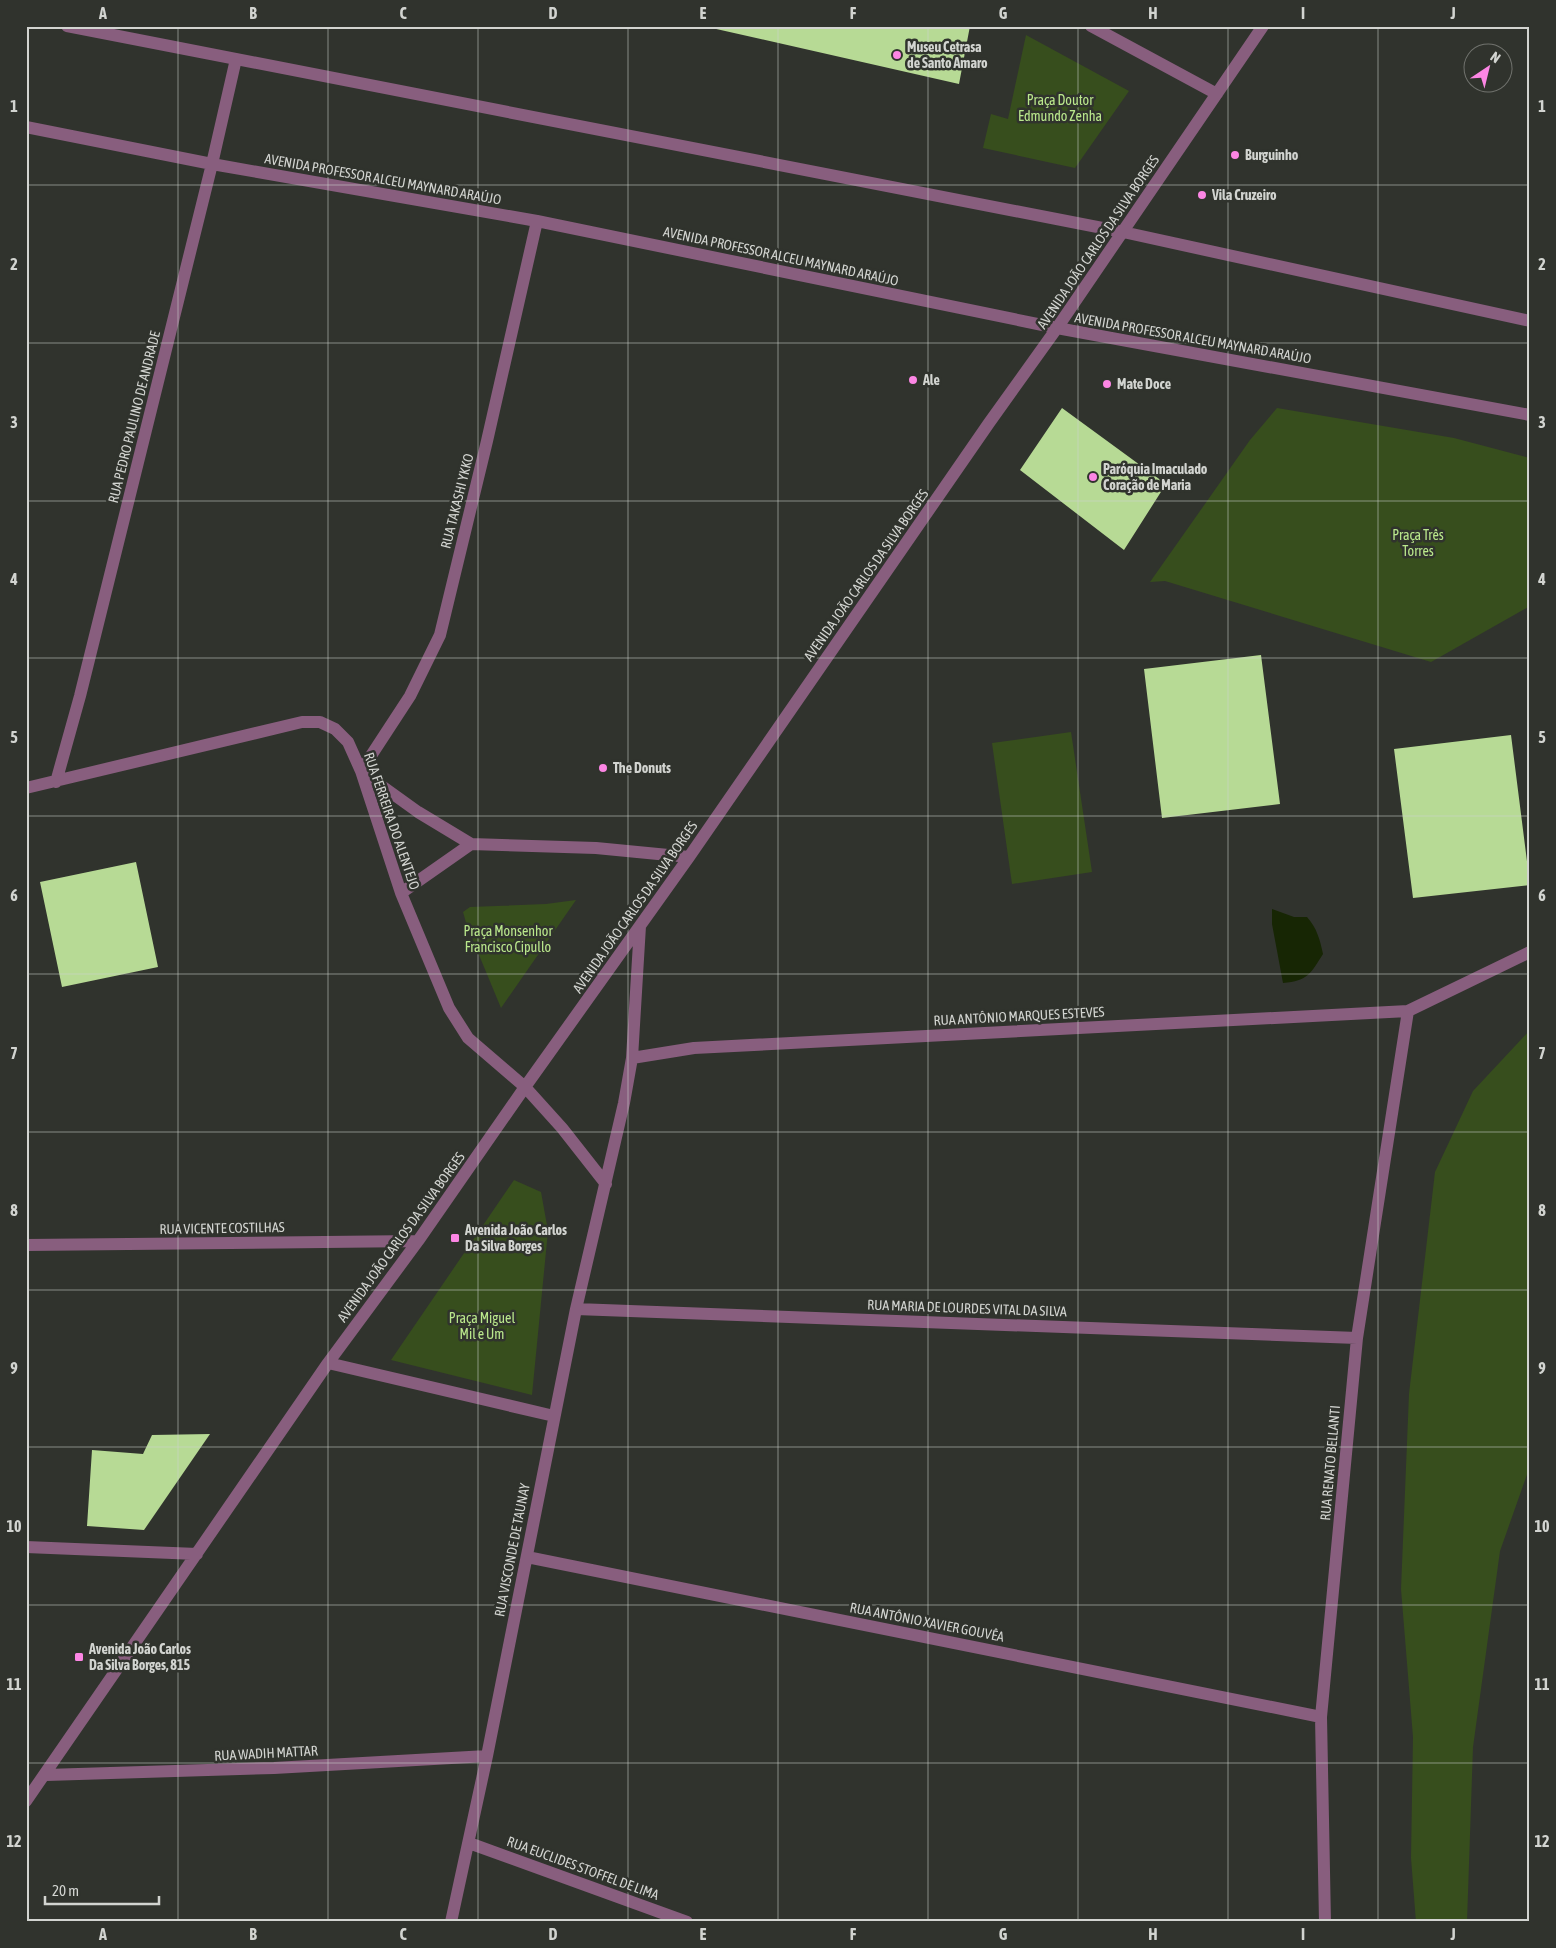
<svg xmlns="http://www.w3.org/2000/svg" width="1556" height="1948" font-family="'Asap Condensed',sans-serif">
  <rect width="100%" height="100%" fill="#30332d"/>
  <path fill="#374e1d" d="M1026 35 1129 91 1075 168 983 148 991 114 1008 119Z
    M1277 408 1454 438 1530 458V606L1431 662 1165 581 1150 582 1250 440Z
    M1071 732 1092 872 1012 884 992 743Z
    M576 900 501 1008 467 926 463 912 470 907 546 904Z
    M1530 1030V1466L1500 1551 1473 1747 1467 1922H1416L1411 1858 1413 1737 1401 1589 1409 1394 1435 1172 1473 1091Z
    M514 1180 541 1192 548 1231 532 1395 391 1360Z"/>
  <path fill="#172604" d="M1272 909 1294 917H1307C1317 928 1320 940 1323 954 1311 973 1308 981 1283 983L1272 924Z"/>
  <path fill="#b7da95" d="M703 26H970L959 84Z
    M1062 408 1166 484 1124 550 1020 470Z
    M1261 655 1280 804 1162 818 1144 669Z
    M1511 735 1530 885 1413 898 1394 749Z
    M136 862 158 967 62 987 40 882Z
    M210 1434 144 1530 87 1526 92 1450 143 1454 152 1435Z"/>
  <g fill="none" stroke-linecap="round" stroke-linejoin="round">
    <path stroke="#885e7e" stroke-width="12" d="M67 26 1123 232 1530 321
      M1091 26 1217 94
      M26 127 212 164 537 221 1057 328 1530 415
      M361 771 410 696 440 635 487 441 537 221
      M361 771 418 812 471 844 596 848 689 857
      M56 782 80 696 212 164 236 59
      M26 788 302 722H320L335 729 348 742 361 771 401 893 449 1008 468 1038 525 1087 562 1128 606 1184
      M401 893 471 844
      M632 1058 694 1048 1408 1011 1530 952
      M26 1245 418 1241
      M576 1309 1357 1338
      M328 1363 554 1416
      M26 1547 197 1554
      M527 1557 1321 1717
      M46 1775 274 1768 487 1756
      M26 1801 328 1363 418 1241 525 1087 689 857 989 423 1057 328 1263 26
      M469 1843 687 1922
      M451 1922 487 1756 576 1309 624 1103 632 1058 640 926
      M1325 1922 1321 1717 1357 1338 1408 1011"/>
  </g>
  <path fill="none" stroke="#d2d4d0" stroke-width="1" stroke-opacity="0.55" d="M178 26V1922M328 26V1922M478 26V1922M628 26V1922M778 26V1922M928 26V1922M1078 26V1922M1228 26V1922M1378 26V1922M26 185H1530M26 343H1530M26 501H1530M26 658H1530M26 816H1530M26 974H1530M26 1132H1530M26 1290H1530M26 1447H1530M26 1605H1530M26 1763H1530"/>
  <g fill="#fc86e4" stroke="#30332d" stroke-width="2">
    <circle cx="897" cy="55" r="5"/>
    <circle cx="1235" cy="155" r="5"/>
    <circle cx="1202" cy="195" r="5"/>
    <circle cx="913" cy="380" r="5"/>
    <circle cx="1107" cy="384" r="5"/>
    <circle cx="1093" cy="477" r="5"/>
    <circle cx="603" cy="768" r="5"/>
    <rect x="450" y="1233" width="10" height="10" rx="2.5"/>
    <rect x="74" y="1652" width="10" height="10" rx="2.5"/>
  </g>
  <g text-anchor="middle" stroke-width="5" stroke-linejoin="round" paint-order="stroke">
    <g font-size="14" font-weight="bold" fill="#d2d4d0" stroke="#30332d" text-anchor="start">
      <text x="907" y="52">Museu Cetrasa<tspan x="907" dy="16">de Santo Amaro</tspan></text>
      <text x="1245" y="160">Burguinho</text>
      <text x="1212" y="200">Vila Cruzeiro</text>
      <text x="923" y="385">Ale</text>
      <text x="1117" y="389">Mate Doce</text>
      <text x="1103" y="474">Paróquia Imaculado<tspan x="1103" dy="16">Coração de Maria</tspan></text>
      <text x="613" y="773">The Donuts</text>
      <text x="465" y="1235">Avenida João Carlos<tspan x="465" dy="16">Da Silva Borges</tspan></text>
      <text x="89" y="1654">Avenida João Carlos<tspan x="89" dy="16">Da Silva Borges, 815</tspan></text>
    </g>
    <g font-size="14" fill="#bae88c" stroke="#30332d">
      <text x="1060" y="105">Praça Doutor<tspan x="1060" dy="16">Edmundo Zenha</tspan></text>
      <text x="1418" y="540">Praça Três<tspan x="1418" dy="16">Torres</tspan></text>
      <text x="508" y="936">Praça Monsenhor<tspan x="508" dy="16">Francisco Cipullo</tspan></text>
      <text x="482" y="1323">Praça Miguel<tspan x="482" dy="16">Mil e Um</tspan></text>
    </g>
    <g font-size="14" fill="#d2d4d0" stroke="#30332d">
      <text transform="translate(383 179) rotate(10)" y="5">AVENIDA PROFESSOR ALCEU MAYNARD ARAÚJO</text>
      <text transform="translate(1098 242) rotate(-56)" y="5">AVENIDA JOÃO CARLOS DA SILVA BORGES</text>
      <text transform="translate(781 256) rotate(12)" y="5">AVENIDA PROFESSOR ALCEU MAYNARD ARAÚJO</text>
      <text transform="translate(1193 338) rotate(10)" y="5">AVENIDA PROFESSOR ALCEU MAYNARD ARAÚJO</text>
      <text transform="translate(134 417) rotate(-76)" y="5">RUA PEDRO PAULINO DE ANDRADE</text>
      <text transform="translate(457 501) rotate(-76)" y="5">RUA TAKASHI YKKO</text>
      <text transform="translate(866 575) rotate(-55)" y="5">AVENIDA JOÃO CARLOS DA SILVA BORGES</text>
      <text transform="translate(392 821) rotate(71)" y="5">RUA FERREIRA DO ALENTEJO</text>
      <text transform="translate(635 907) rotate(-55)" y="5">AVENIDA JOÃO CARLOS DA SILVA BORGES</text>
      <text transform="translate(1019 1016) rotate(-3)" y="5">RUA ANTÔNIO MARQUES ESTEVES</text>
      <text transform="translate(222 1228) rotate(-1)" y="5">RUA VICENTE COSTILHAS</text>
      <text transform="translate(401 1237) rotate(-54)" y="5">AVENIDA JOÃO CARLOS DA SILVA BORGES</text>
      <text transform="translate(967 1308) rotate(2)" y="5">RUA MARIA DE LOURDES VITAL DA SILVA</text>
      <text transform="translate(1330 1463) rotate(-85)" y="5">RUA RENATO BELLANTI</text>
      <text transform="translate(512 1550) rotate(-79)" y="5">RUA VISCONDE DE TAUNAY</text>
      <text transform="translate(927 1622) rotate(11)" y="5">RUA ANTÔNIO XAVIER GOUVÊA</text>
      <text transform="translate(266 1753) rotate(-3)" y="5">RUA WADIH MATTAR</text>
      <text transform="translate(583 1868) rotate(20)" y="5">RUA EUCLIDES STOFFEL DE LIMA</text>
    </g>
  </g>
  <rect width="1556" height="1948" fill="none" stroke="#30332d" stroke-width="55"/>
  <g transform="translate(1488 68) rotate(35)"><circle r="24" fill="#30332d" stroke="#71736e"/>
  <path d="M0-4L9 19L0 12L-9 19Z" fill="#fc86e4"/>
  <text y="-8" font-size="14" font-weight="bold" text-anchor="middle" fill="#d2d4d0">N</text>
  </g>
  <path d="M45 1896v8h114v-8" fill="none" stroke="#d2d4d0" stroke-width="2.5"/>
  <text x="52" y="1896" font-size="15" fill="#d2d4d0" stroke="#30332d" stroke-width="4" paint-order="stroke">20 m</text>
  <rect x="28" y="28" width="1500" height="1892" fill="none" stroke="#d2d4d0" stroke-width="2"/>
  <g font-size="16" text-anchor="middle" font-weight="bold" fill="#d2d4d0">
    <text x="103" y="19">A</text>
    <text x="253" y="19">B</text>
    <text x="403" y="19">C</text>
    <text x="553" y="19">D</text>
    <text x="703" y="19">E</text>
    <text x="853" y="19">F</text>
    <text x="1003" y="19">G</text>
    <text x="1153" y="19">H</text>
    <text x="1303" y="19">I</text>
    <text x="1453" y="19">J</text>
    <text x="14" y="112">1</text>
    <text x="1542" y="112">1</text>
    <text x="14" y="270">2</text>
    <text x="1542" y="270">2</text>
    <text x="14" y="428">3</text>
    <text x="1542" y="428">3</text>
    <text x="14" y="585">4</text>
    <text x="1542" y="585">4</text>
    <text x="14" y="743">5</text>
    <text x="1542" y="743">5</text>
    <text x="14" y="901">6</text>
    <text x="1542" y="901">6</text>
    <text x="14" y="1059">7</text>
    <text x="1542" y="1059">7</text>
    <text x="14" y="1216">8</text>
    <text x="1542" y="1216">8</text>
    <text x="14" y="1374">9</text>
    <text x="1542" y="1374">9</text>
    <text x="14" y="1532">10</text>
    <text x="1542" y="1532">10</text>
    <text x="14" y="1690">11</text>
    <text x="1542" y="1690">11</text>
    <text x="14" y="1847">12</text>
    <text x="1542" y="1847">12</text>
    <text x="103" y="1940">A</text>
    <text x="253" y="1940">B</text>
    <text x="403" y="1940">C</text>
    <text x="553" y="1940">D</text>
    <text x="703" y="1940">E</text>
    <text x="853" y="1940">F</text>
    <text x="1003" y="1940">G</text>
    <text x="1153" y="1940">H</text>
    <text x="1303" y="1940">I</text>
    <text x="1453" y="1940">J</text>
  </g>
</svg>
